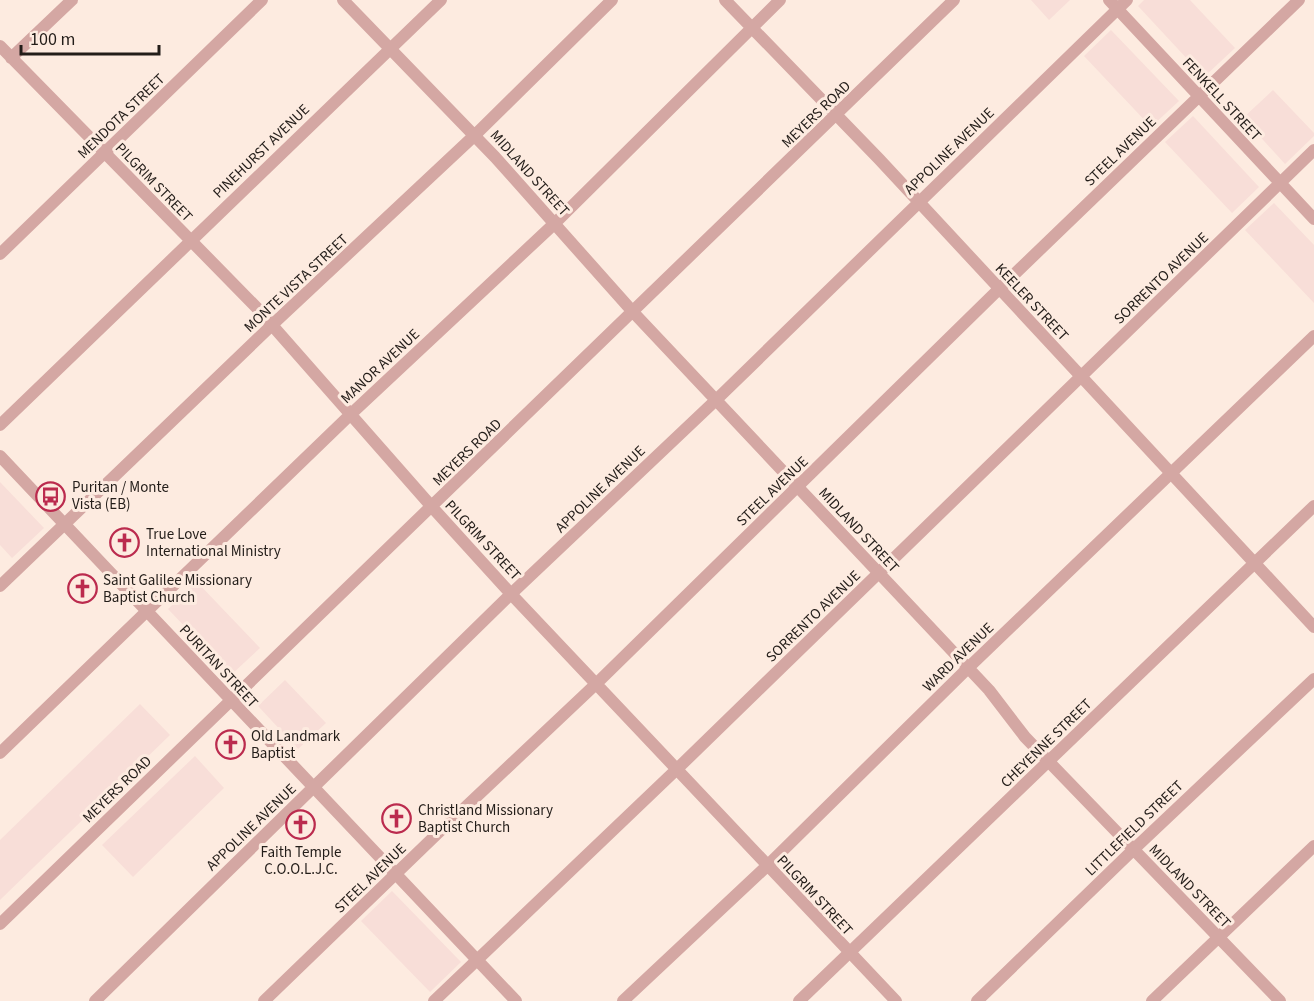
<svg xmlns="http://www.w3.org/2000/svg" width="1314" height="1001" font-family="'Source Sans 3',sans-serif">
  <rect width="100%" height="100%" fill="#fdebe0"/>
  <path fill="#f8ded8" d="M1031 0H1070L1049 20Z
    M1144 0H1190L1235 48 1204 77 1138 6Z
    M1111 30 1179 101 1151 127 1084 56Z
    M1273 90 1314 133V136L1285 164 1243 118Z
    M1193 116 1259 187 1232 213 1165 142Z
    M1274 203 1314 245V303L1245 230Z
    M0 482 44 528 12 558 0 545Z
    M197 582 260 648 231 675 168 609Z
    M285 680 326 723 298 749 258 706Z
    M140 704 170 735 0 900V840Z
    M195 756 224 788 133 877 102 845Z
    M392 891 461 962 430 992 361 921Z"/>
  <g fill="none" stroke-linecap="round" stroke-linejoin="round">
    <path stroke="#d4a7a3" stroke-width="12" d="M343 0 495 157 633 312 989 690 1025 737 1280 1001
      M725 0 879 159 1314 627
      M1109 0 1314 219
      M0 46 257 308 432 507 511 594 896 1001
      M11 58 72 0
      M0 254 262 0
      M0 425 441 0
      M0 456 516 1001
      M0 586 272 325 475 135 612 0
      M0 753 351 414 554 224 780 0
      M0 924 954 0
      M95 1001 511 594 716 400 1127 0
      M264 1001 438 833 597 683 999 289 1299 0
      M434 1001 677 769 1314 150
      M623 1001 767 866 968 668 1314 336
      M799 1001 1314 506
      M977 1001 1134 849 1314 679
      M1152 1001 1314 846"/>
  </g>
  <defs>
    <symbol id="bus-ring" viewBox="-11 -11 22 22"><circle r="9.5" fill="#fdebe0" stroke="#bb2b4e" stroke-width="1.5"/><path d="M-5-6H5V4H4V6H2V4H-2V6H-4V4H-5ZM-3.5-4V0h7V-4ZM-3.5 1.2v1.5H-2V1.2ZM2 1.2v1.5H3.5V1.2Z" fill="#bb2b4e"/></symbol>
    <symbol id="church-ring" viewBox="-11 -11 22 22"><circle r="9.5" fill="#fdebe0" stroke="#bb2b4e" stroke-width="1.5"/><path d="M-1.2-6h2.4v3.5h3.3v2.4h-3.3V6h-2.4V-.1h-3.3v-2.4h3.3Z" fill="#bb2b4e"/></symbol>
  </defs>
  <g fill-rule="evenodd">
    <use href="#bus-ring" x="34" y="480" width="33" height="33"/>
    <use href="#church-ring" x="108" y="526" width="33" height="33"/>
    <use href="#church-ring" x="66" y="572" width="33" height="33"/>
    <use href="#church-ring" x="214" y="728" width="33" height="33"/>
    <use href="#church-ring" x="380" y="802" width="33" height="33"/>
    <use href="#church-ring" x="284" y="808" width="33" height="33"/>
  </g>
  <g text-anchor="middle" stroke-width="6" stroke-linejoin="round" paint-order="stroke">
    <g font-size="15" fill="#231d19" stroke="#fdebe0">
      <text transform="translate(1222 99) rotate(47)" y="5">FENKELL STREET</text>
      <text transform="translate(816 114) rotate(-44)" y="5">MEYERS ROAD</text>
      <text transform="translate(121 116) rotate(-44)" y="5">MENDOTA STREET</text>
      <text transform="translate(261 151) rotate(-44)" y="5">PINEHURST AVENUE</text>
      <text transform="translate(949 151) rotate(-44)" y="5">APPOLINE AVENUE</text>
      <text transform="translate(1120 151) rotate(-44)" y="5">STEEL AVENUE</text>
      <text transform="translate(530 173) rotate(48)" y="5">MIDLAND STREET</text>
      <text transform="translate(154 182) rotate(46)" y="5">PILGRIM STREET</text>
      <text transform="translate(1161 278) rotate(-44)" y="5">SORRENTO AVENUE</text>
      <text transform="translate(296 283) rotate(-43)" y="5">MONTE VISTA STREET</text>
      <text transform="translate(1032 302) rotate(47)" y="5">KEELER STREET</text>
      <text transform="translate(380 366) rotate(-43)" y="5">MANOR AVENUE</text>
      <text transform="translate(467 452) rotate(-44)" y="5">MEYERS ROAD</text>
      <text transform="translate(600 489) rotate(-44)" y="5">APPOLINE AVENUE</text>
      <text transform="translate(772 491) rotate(-44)" y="5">STEEL AVENUE</text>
      <text transform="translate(859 530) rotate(47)" y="5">MIDLAND STREET</text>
      <text transform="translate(483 540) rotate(47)" y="5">PILGRIM STREET</text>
      <text transform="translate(813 616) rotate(-44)" y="5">SORRENTO AVENUE</text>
      <text transform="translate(958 657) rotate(-44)" y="5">WARD AVENUE</text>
      <text transform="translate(219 666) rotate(47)" y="5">PURITAN STREET</text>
      <text transform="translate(1046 743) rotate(-44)" y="5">CHEYENNE STREET</text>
      <text transform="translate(117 789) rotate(-44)" y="5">MEYERS ROAD</text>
      <text transform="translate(251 827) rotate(-44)" y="5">APPOLINE AVENUE</text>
      <text transform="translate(1134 828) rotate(-44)" y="5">LITTLEFIELD STREET</text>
      <text transform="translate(370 878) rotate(-44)" y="5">STEEL AVENUE</text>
      <text transform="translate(1190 886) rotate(46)" y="5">MIDLAND STREET</text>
      <text transform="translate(815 895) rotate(47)" y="5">PILGRIM STREET</text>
    </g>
    <g font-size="15" fill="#231d19" stroke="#fdebe0" text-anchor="start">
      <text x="72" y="492">Puritan / Monte<tspan x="72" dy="17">Vista (EB)</tspan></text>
      <text x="146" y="539">True Love<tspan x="146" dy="17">International Ministry</tspan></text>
      <text x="103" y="585">Saint Galilee Missionary<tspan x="103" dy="17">Baptist Church</tspan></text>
      <text x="251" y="741">Old Landmark<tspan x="251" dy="17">Baptist</tspan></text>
      <text x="418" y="815">Christland Missionary<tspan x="418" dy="17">Baptist Church</tspan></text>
      <text x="301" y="857" text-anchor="middle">Faith Temple<tspan x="301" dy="17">C.O.O.L.J.C.</tspan></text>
    </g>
  </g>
  <path d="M21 45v9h138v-9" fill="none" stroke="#231d19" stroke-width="3"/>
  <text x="30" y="45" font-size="18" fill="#231d19" stroke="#fdebe0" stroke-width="4.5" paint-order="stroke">100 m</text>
</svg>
